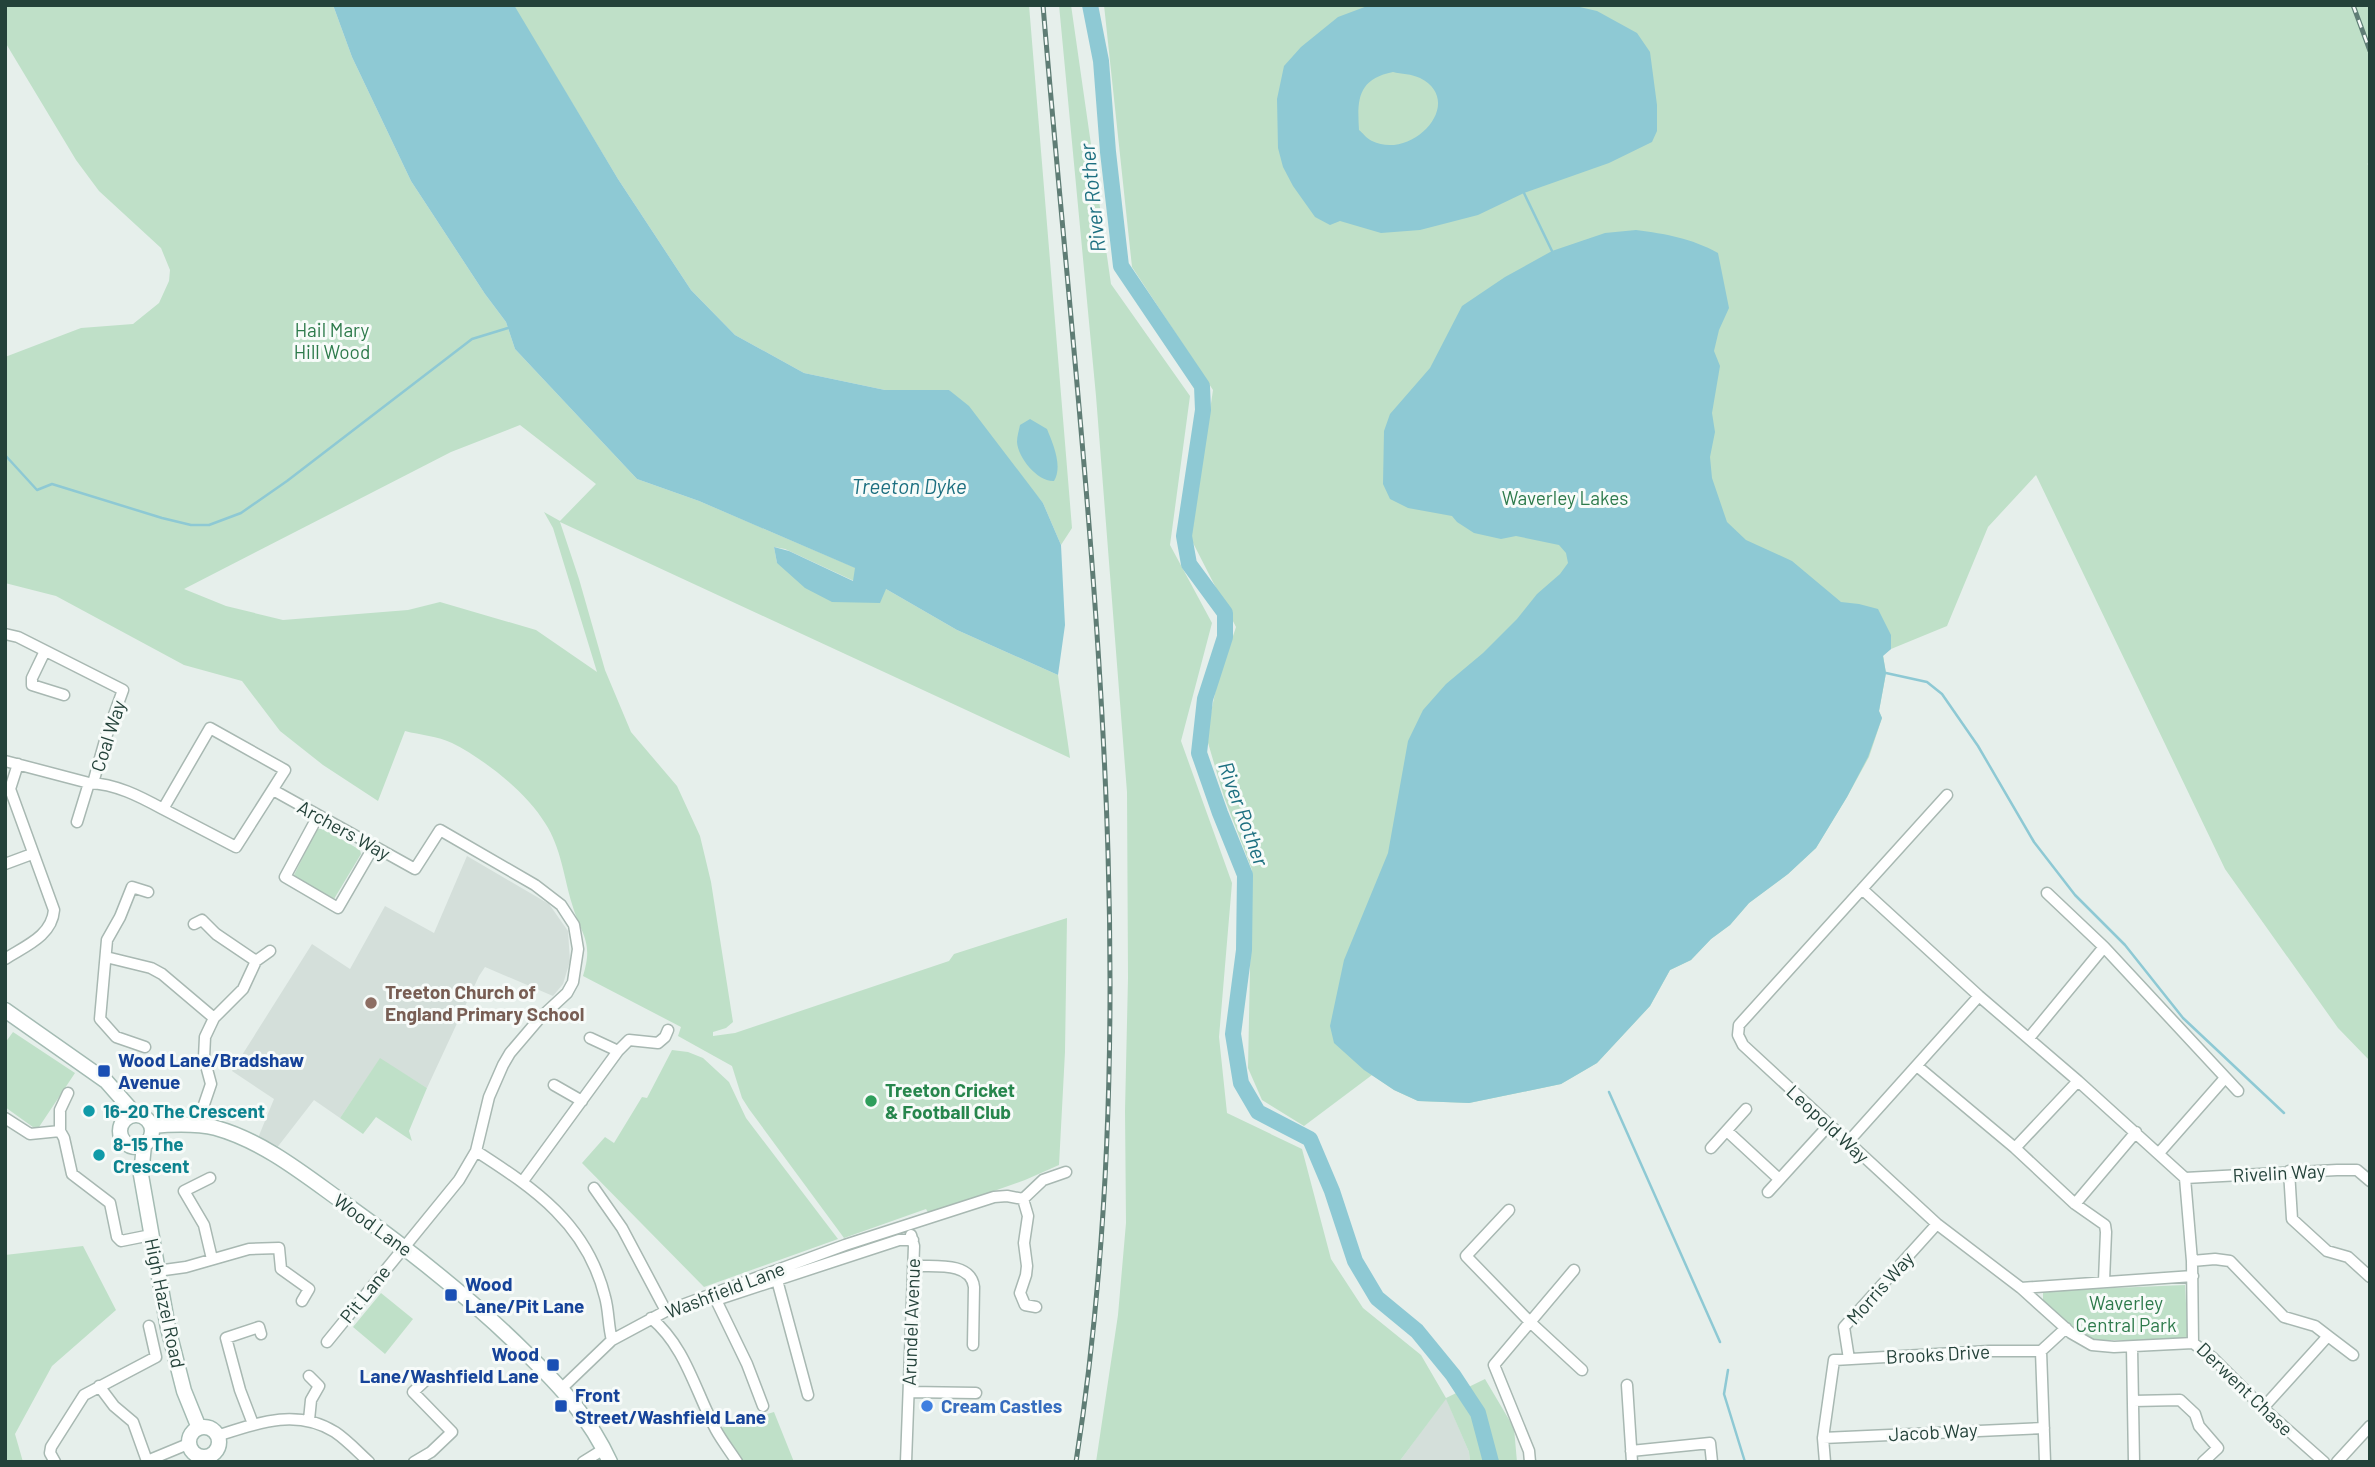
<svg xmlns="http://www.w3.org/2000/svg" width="2375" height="1467" font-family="Barlow,sans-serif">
  <rect width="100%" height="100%" fill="#e6efeb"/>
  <path fill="#d4dfda" d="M467 856 549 904 568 931 570 961 563 984 553 996 485 967 479 976 427 1088 380 1059 340 1118 314 1100 276 1149 258 1138 274 1099 232 1071 312 944 350 969 385 906 434 933Z
    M1446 1398 1469 1452 1470 1462H1399Z"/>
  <path fill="#bfe0c8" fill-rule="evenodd" d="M5 5H333L352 57 411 181 485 294 506 322 515 349 637 479 699 501 856 568 854 581 785 549 774 547 777 563 886 589 957 630 1058 675 1070 758 560 522 579 579 605 670 631 732 677 786 700 836 711 882 733 1022 726 1028 713 1032V1036L735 1033 949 961 954 954 1067 918 1065 1052 1059 1165 1025 1180 929 1214 926 1209 844 1238 749 1109 742 1098 732 1066 678 1036 681 1027 583 976C594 941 581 935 572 904 564 878 561 847 545 823 526 792 484 759 452 743 438 736 420 735 405 731L378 801 323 765 280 731 242 681 184 665 56 596 5 583V357L81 328 133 324 159 303 169 281 170 270 161 248 99 191 76 160 5 42ZM520 425 596 484 560 521 544 512 553 528 597 672 536 630 440 602 408 610 283 620 226 606 184 589 451 452Z
    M513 5H1029L1072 528 1061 545 1043 503 949 390H885L804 373 735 335 691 290 618 179Z
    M1059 5H1071L1111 284 1190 396 1170 545 1212 623 1181 741 1232 883 1219 1037 1227 1113 1302 1149 1331 1259 1363 1308 1421 1355 1446 1398 1485 1379 1514 1428 1517 1462H1470L1469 1452 1446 1399 1399 1462H1096L1118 1315 1126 1223 1125 1111 1128 978 1127 792 1096 396Z
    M1104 5H2370V166L2367 163 2370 169V1061L2338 1028 2225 869 2036 475 1988 527 1947 626 1891 649 1883 655 1886 673 1879 711 1882 718 1869 757 1847 797 1816 848 1788 874 1749 903 1730 925 1711 939 1691 960 1670 970 1650 1006 1597 1063 1561 1084 1469 1103 1418 1101 1394 1090 1372 1075 1304 1126 1262 1100 1248 1068 1252 870 1224 797 1206 736 1217 684 1236 627 1191 539 1213 390 1132 267Z
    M317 829H324L360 850 361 854 334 899 293 877Z
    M13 1032 75 1073 37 1130 5 1107V1043Z
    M672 1050 688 1052 703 1058 729 1082 746 1118 838 1239 704 1287 582 1163 605 1137 614 1143 642 1097 647 1098Z
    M380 1058 427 1088 409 1131 412 1141 376 1117 363 1134 340 1118Z
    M83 1246 116 1310 52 1366 15 1434 23 1462H5V1255Z
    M2185 1285 2188 1340H2094L2081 1335 2043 1305V1291Z
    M381 1293 413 1319 385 1354 353 1327Z
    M774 1412 794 1462H741L720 1428Z"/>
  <path fill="#8ec9d4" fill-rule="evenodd" d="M333 5H514L618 179 691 290 735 335 804 373 885 390H949L969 406 1043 503 1061 545 1065 625 1058 675 957 630 886 589 880 603 832 602 805 588 777 563 774 547 789 551 853 581 855 568 699 501 637 479 515 349 506 322 485 294 411 181 352 57Z
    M1370 5H1571L1597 11 1637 33 1650 52 1657 105V131L1652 142 1609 163 1524 193 1478 215 1420 230 1381 233 1340 221 1330 225 1315 217 1293 186 1283 167 1278 148 1277 99 1284 66 1301 47 1338 17ZM1393 72C1401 74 1412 74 1420 78 1467 102 1412 161 1372 141 1367 139 1363 133 1359 130 1357 99 1358 79 1393 72Z
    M1636 230C1666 234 1691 238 1718 253L1729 308 1719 330 1714 351 1720 366 1712 413 1715 432 1710 457 1712 478 1727 522 1746 540 1792 561 1841 602 1859 604 1878 609 1891 635V649L1883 656 1886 673 1879 711 1882 718 1868 757 1847 797 1816 848 1788 874 1749 903 1730 925 1711 939 1691 960 1670 970 1650 1006 1597 1063 1561 1084 1469 1103 1418 1101 1394 1090 1364 1070 1334 1043 1330 1026 1344 960 1388 853 1408 741 1423 710 1446 684 1483 653 1517 619 1537 594 1560 574 1568 563 1566 553 1559 545 1516 536 1501 539 1474 533 1457 522 1452 516 1408 508 1390 499 1383 484 1384 431 1390 414 1430 368 1462 306 1505 277 1552 251 1605 233Z
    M1030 419 1047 429C1053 444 1063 466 1054 481 1038 482 1018 458 1017 442 1017 436 1019 430 1020 425Z"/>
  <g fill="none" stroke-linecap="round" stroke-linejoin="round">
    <path stroke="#8ec9d4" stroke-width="2.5" d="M1524 193 1552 251
      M5 455 37 490 52 484 162 518 191 525H209L241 513 287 481 472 339 508 328
      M1886 673 1927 682 1942 694 1978 746 2034 842 2075 895 2125 945 2183 1018 2284 1113
      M1609 1092 1720 1342
      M1728 1370 1724 1394 1745 1462"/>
    <path stroke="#8ec9d4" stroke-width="16" d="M1090 5 1101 61 1108 152 1121 266 1202 386 1203 410 1184 536 1189 564 1225 613V637L1205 699 1199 753 1220 813 1245 875 1244 950 1233 1034 1241 1083 1258 1112 1310 1139 1332 1191 1355 1261 1377 1298 1417 1331 1453 1375 1478 1413 1491 1462"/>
    <defs>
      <path id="street" d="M5 634 18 637 123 690 106 737 93 783
        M45 651 32 678V685L64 695
        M210 728 285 770 236 847 163 809Z
        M5 761 89 783C116 784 139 796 163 809
        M273 790 415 869 440 830 535 885 561 905 574 925 578 949 573 982 567 993 539 1019 510 1053 503 1065 489 1097 476 1151 459 1180 327 1342
        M1947 795 1739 1025 1738 1035 1743 1045 1937 1224 2021 1288 2071 1333 2092 1345 2114 1347 2193 1343
        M318 816 285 877 338 908 374 846
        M77 822 89 783
        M5 864 32 854
        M1862 889 1979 996 2078 1081
        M2047 893 2104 947 2238 1091
        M194 924 202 920 216 934 256 961 243 989 214 1018 205 1037 204 1058 211 1084 197 1125
        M106 957 151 968 162 974 214 1018
        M5 959C25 946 52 936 54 910L10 789 18 764
        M256 961 270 951
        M590 1038 618 1051
        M2029 1038 2104 947
        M145 1047 116 1037 100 1019 107 940 120 917 132 887 148 892
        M1917 1066 2015 1148
        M554 1085 582 1101
        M5 1118 30 1134 60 1131 64 1138 72 1174 110 1203 117 1237 121 1241 151 1235
        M60 1131V1110L68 1093
        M1727 1131 1779 1179
        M1848 1142 1979 996
        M1711 1148 1746 1109
        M476 1151C535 1189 587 1224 605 1297 609 1311 608 1326 612 1340
        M2159 1153 2225 1078
        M2289 1171 2292 1219 2327 1251 2348 1257 2370 1277
        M210 1178 184 1191 204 1225 212 1259
        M2185 1178 2192 1261 2193 1343 2213 1358 2263 1408 2324 1462
        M2185 1178 2337 1170H2357L2370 1181
        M523 1181 618 1051 629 1040 658 1043 665 1037 668 1030
        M594 1188 622 1228 666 1311
        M1768 1192 1829 1125
        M1023 1199 1028 1216 1024 1243 1027 1266 1026 1275 1020 1293 1025 1305 1036 1307
        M2075 1204 2136 1132
        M1509 1210 1466 1256 1530 1322 1582 1370
        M2192 1261 2215 1259 2230 1261 2284 1317 2315 1326 2328 1336 2263 1408
        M913 1266C933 1267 971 1261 974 1287L973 1345
        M157 1271 186 1267 249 1249 279 1248 281 1269 309 1289 302 1301
        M777 1280 808 1395
        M2104 1281 2106 1232 2105 1225 2075 1204 2015 1148 2078 1081 2185 1178
        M2021 1288 2193 1276
        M651 1318C686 1347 695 1391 716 1430 722 1441 730 1451 737 1462
        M2328 1336 2353 1355
        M2132 1347 2134 1462
        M1849 1359 1844 1327 1937 1224
        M1627 1385 1632 1462
        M99 1386 114 1406 133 1422 147 1461 188 1444
        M562 1388 612 1340 666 1311 845 1245 994 1197 1007 1196 1023 1199 1043 1180 1066 1172
        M909 1392 976 1393
        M2133 1401 2180 1400 2195 1414 2199 1426 2218 1448 2203 1462
        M763 1406 747 1364 716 1300 899 1240H913
        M309 1420 311 1400 319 1386 309 1376
        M253 1424 240 1390 226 1338 259 1327 261 1334
        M217 1436C257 1423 296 1408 335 1432 347 1440 358 1452 369 1462
        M1823 1438 2044 1428
        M1631 1451 1710 1443 1712 1462
        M55 1462 50 1453 51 1447 84 1395 156 1357 149 1326
        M414 1462 431 1452 452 1432 413 1392 427 1379
        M583 1462 604 1449
        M906 1462 914 1246 911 1235
        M1530 1462 1529 1451 1494 1365 1574 1270
        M1825 1462 1823 1438 1834 1360 1989 1351H2041
        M2045 1462 2041 1351 2066 1328
        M2337 1462 2370 1426"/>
      <path id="secondary" d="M5 1010 106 1081 135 1114
        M120 1131a16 16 0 1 1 32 0a16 16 0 1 1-32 0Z
        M152 1126C174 1124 195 1123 216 1128 263 1141 305 1175 344 1203 408 1249 470 1297 526 1353 560 1386 590 1418 610 1462
        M144 1145 141 1175 168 1328 184 1391 199 1428
        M189 1442a15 15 0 1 1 30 0a15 15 0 1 1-30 0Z"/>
    </defs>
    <use href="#street" stroke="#a8b8b2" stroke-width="13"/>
    <use href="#secondary" stroke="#a4bbb3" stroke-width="17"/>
    <use href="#street" stroke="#fff" stroke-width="10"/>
    <use href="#secondary" stroke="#fff" stroke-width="14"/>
    <defs>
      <path id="rail" d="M1043 5C1083 489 1152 978 1076 1462
        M2353 5 2370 51"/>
    </defs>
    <use href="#rail" stroke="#5f7d75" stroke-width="5"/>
    <use href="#rail" stroke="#f7fbf9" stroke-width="2.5" stroke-dasharray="8" stroke-linecap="butt"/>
  </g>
  <circle fill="#8d6e63" stroke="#f7fbf9" stroke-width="2.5" cx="371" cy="1003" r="7"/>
  <g fill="#1a4fb4" stroke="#f7fbf9" stroke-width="2.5">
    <rect x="97" y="1064" width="14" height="14" rx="3.5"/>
    <rect x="444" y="1288" width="14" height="14" rx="3.5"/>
    <rect x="546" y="1358" width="14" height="14" rx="3.5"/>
    <rect x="554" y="1399" width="14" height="14" rx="3.5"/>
  </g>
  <circle fill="#2e9e5b" stroke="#f7fbf9" stroke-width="2.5" cx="871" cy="1101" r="7"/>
  <g fill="#0f9aa8" stroke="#f7fbf9" stroke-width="2.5">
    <circle cx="89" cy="1111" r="7"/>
    <circle cx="99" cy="1155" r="7"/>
  </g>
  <circle fill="#3f7fe0" stroke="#f7fbf9" stroke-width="2.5" cx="927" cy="1406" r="7"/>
  <g text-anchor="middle" stroke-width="6" stroke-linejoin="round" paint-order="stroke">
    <g font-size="19" fill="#2d7a4b" stroke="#f7fbf9">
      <text x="332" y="337">Hail Mary<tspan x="332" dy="22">Hill Wood</tspan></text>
      <text x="1565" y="505">Waverley Lakes</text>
      <text x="2126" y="1310">Waverley<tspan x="2126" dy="22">Central Park</tspan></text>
    </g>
    <g font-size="19" fill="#24423a" stroke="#f7fbf9">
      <text transform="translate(108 736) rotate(-72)" y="7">Coal Way</text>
      <text transform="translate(344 830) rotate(29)" y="7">Archers Way</text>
      <text transform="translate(1828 1124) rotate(43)" y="7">Leopold Way</text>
      <text transform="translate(2279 1173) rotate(-3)" y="7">Rivelin Way</text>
      <text transform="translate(373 1225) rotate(36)" y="7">Wood Lane</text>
      <text transform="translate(1880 1288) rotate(-48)" y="7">Morris Way</text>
      <text transform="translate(725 1290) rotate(-21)" y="7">Washfield Lane</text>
      <text transform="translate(365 1294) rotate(-51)" y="7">Pit Lane</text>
      <text transform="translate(165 1303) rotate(78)" y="7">High Hazel Road</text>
      <text transform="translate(911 1322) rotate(-88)" y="7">Arundel Avenue</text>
      <text transform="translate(1938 1354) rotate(-3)" y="7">Brooks Drive</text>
      <text transform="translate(2245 1389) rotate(44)" y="7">Derwent Chase</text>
      <text transform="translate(1933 1432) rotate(-3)" y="7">Jacob Way</text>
    </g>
    <g font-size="19" font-weight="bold" fill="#785e54" stroke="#f7fbf9" text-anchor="start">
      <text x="385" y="999">Treeton Church of<tspan x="385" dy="22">England Primary School</tspan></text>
    </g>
    <g font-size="19" font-weight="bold" fill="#164399" stroke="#f7fbf9" text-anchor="start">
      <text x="118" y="1067">Wood Lane/Bradshaw<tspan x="118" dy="22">Avenue</tspan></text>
      <text x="465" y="1291">Wood<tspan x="465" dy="22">Lane/Pit Lane</tspan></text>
      <text x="539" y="1361" text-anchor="end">Wood<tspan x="539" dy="22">Lane/Washfield Lane</tspan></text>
      <text x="575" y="1402">Front<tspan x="575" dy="22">Street/Washfield Lane</tspan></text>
    </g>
    <g font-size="19" font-weight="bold" fill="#27864d" stroke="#f7fbf9" text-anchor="start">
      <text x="885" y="1097">Treeton Cricket<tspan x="885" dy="22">&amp; Football Club</tspan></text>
    </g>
    <g font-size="19" font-weight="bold" fill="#0d838f" stroke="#f7fbf9" text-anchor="start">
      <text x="103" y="1118">16-20 The Crescent</text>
      <text x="113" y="1151">8-15 The<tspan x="113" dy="22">Crescent</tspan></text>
    </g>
    <g font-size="19" font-weight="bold" fill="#366cbe" stroke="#f7fbf9" text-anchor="start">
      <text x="941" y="1413">Cream Castles</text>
    </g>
    <g font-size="21" font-style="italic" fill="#1c6f80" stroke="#f7fbf9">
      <text transform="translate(1093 198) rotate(-96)" y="7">River Rother</text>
      <text x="909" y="494">Treeton Dyke</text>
      <text transform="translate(1243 814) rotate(70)" y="7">River Rother</text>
    </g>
  </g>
  <rect width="2375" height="1467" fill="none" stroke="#24423a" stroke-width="14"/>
</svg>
